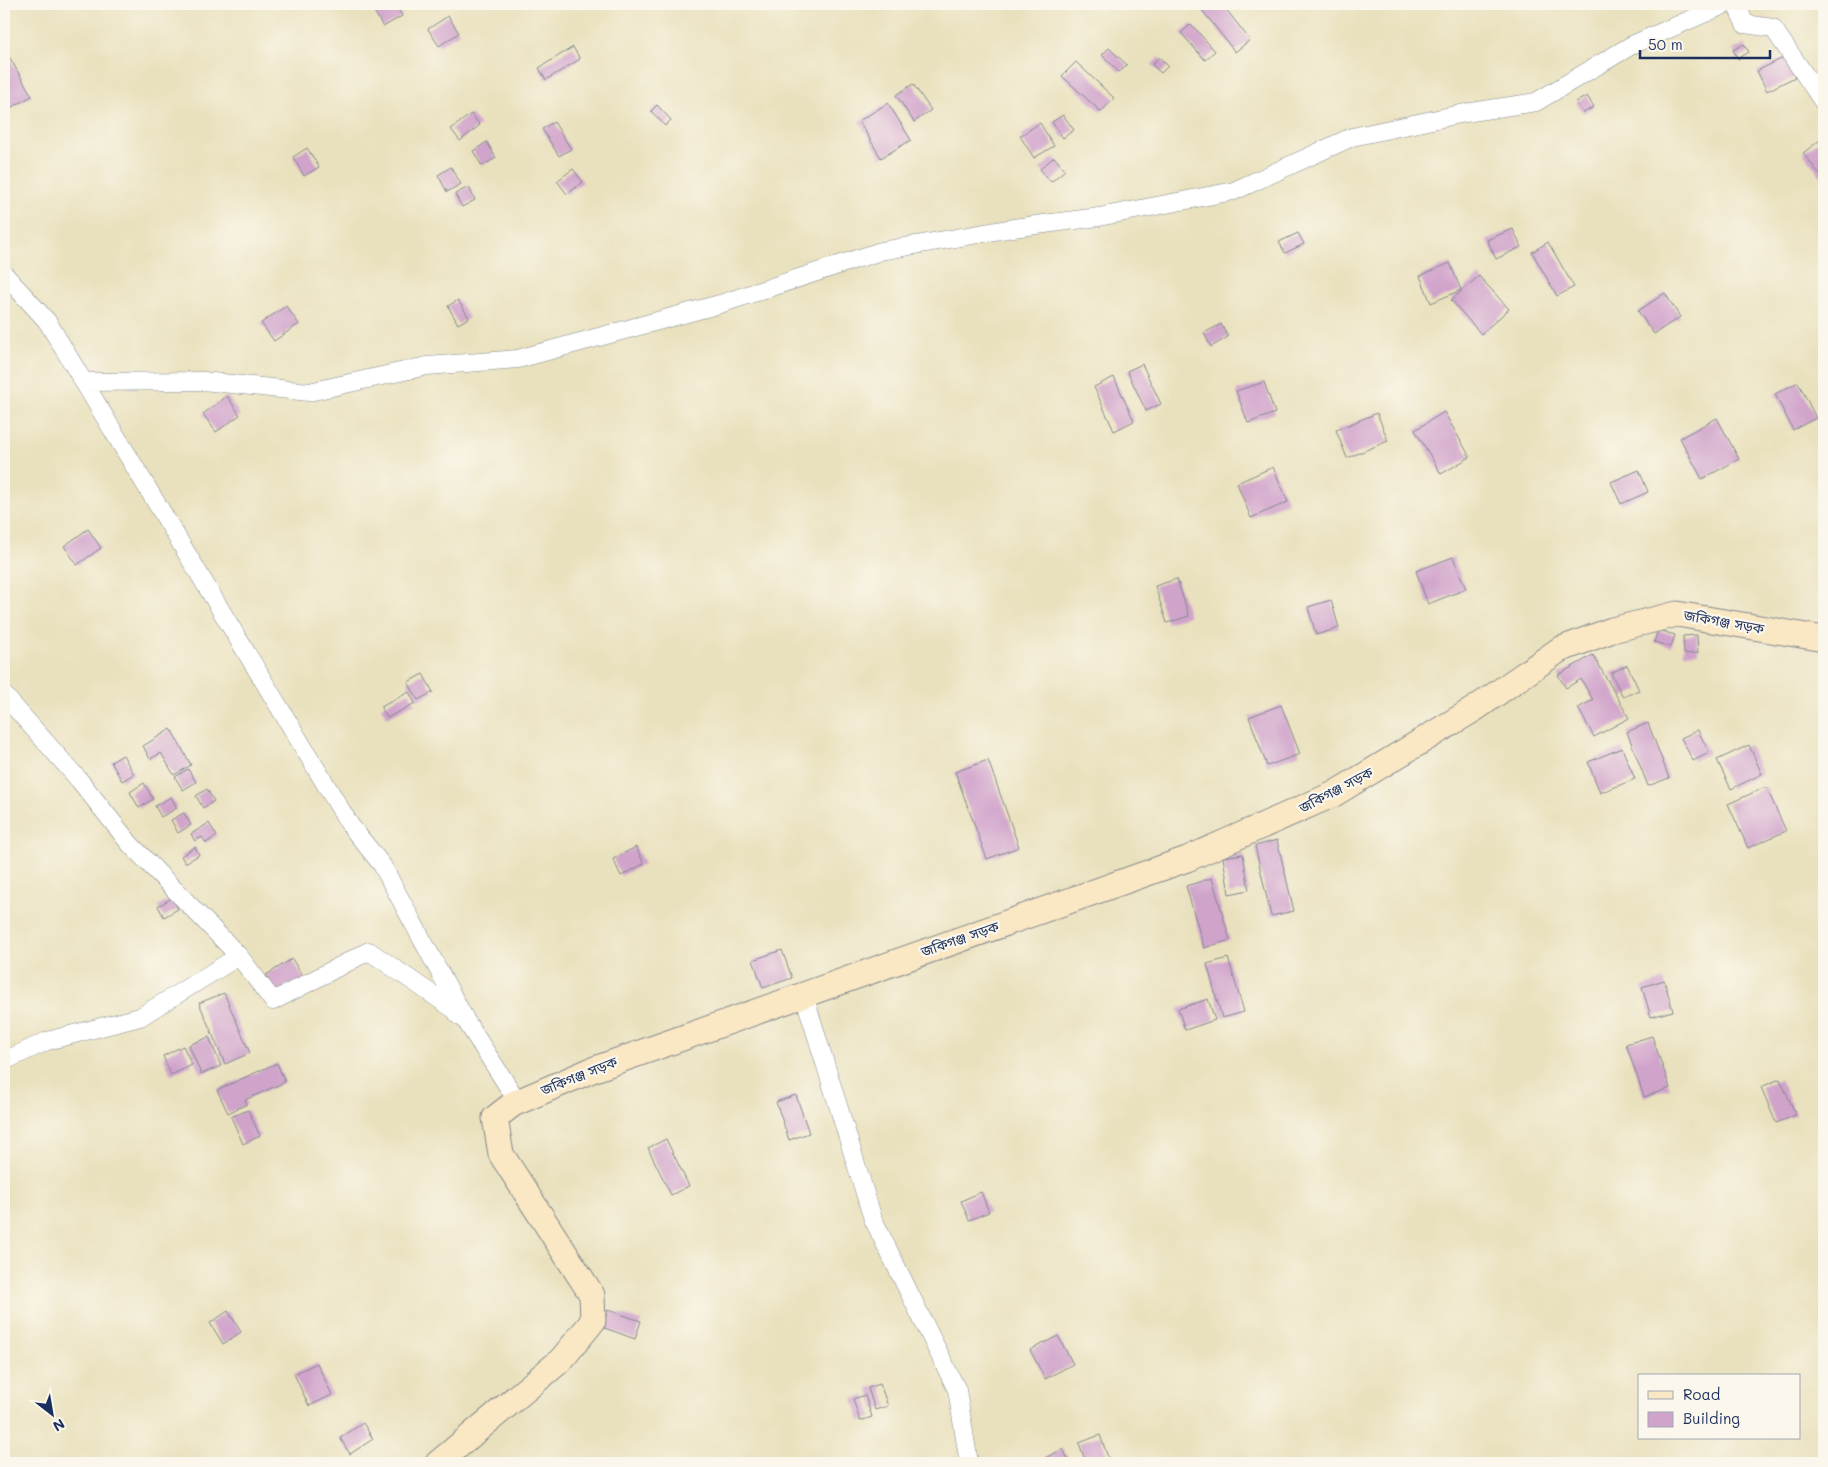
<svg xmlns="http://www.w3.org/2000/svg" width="1828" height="1467" font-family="Mali,'Noto Sans Bengali',sans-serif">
  <rect width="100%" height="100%" fill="#fbf7ec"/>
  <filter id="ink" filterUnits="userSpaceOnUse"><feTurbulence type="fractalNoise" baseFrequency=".02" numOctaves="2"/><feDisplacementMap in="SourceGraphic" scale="10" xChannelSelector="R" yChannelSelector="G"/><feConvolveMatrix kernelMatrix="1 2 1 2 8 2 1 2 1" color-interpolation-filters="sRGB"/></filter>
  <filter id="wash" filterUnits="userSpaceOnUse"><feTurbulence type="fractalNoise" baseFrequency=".0096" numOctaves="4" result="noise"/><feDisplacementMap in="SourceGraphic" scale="20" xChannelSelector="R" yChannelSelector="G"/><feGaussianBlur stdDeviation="1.12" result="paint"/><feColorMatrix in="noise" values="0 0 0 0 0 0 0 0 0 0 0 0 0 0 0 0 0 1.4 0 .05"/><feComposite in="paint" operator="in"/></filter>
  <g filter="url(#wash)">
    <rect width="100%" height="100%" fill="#e9e1bd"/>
    <g id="blocks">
      <path fill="#d0a3cb" d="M370 4H395L402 16 383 27Z
        M1210 4H1222L1250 40 1235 52 1202 10Z
        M448 16 459 33 439 46 428 29Z
        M1191 24 1215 51 1205 60 1181 33Z
        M1744 44 1749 52 1738 59 1733 50Z
        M573 47 580 59 546 80 539 68Z
        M4 48 32 96 5 111 4 108Z
        M1109 48 1127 65 1119 72 1102 55Z
        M1159 57 1168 66 1161 73 1152 65Z
        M1785 57 1795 77 1767 91 1757 71Z
        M1076 62 1114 98 1101 112 1062 76Z
        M913 84 931 110 914 122 896 95Z
        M1587 96 1594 107 1583 113 1576 102Z
        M888 103 911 140 881 158 859 121Z
        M657 105 671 120 665 126 651 111Z
        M471 114 480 125 460 141 451 129Z
        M1063 115 1074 130 1063 138 1052 122Z
        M554 122 571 149 559 156 542 129Z
        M1040 123 1054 146 1034 158 1020 136Z
        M1824 137V180L1803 153Z
        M487 142 496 158 482 166 473 151Z
        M307 148 319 167 304 176 293 157Z
        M1054 157 1065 170 1051 182 1040 169Z
        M451 167 461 184 447 192 438 175Z
        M573 169 583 182 567 194 557 181Z
        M469 187 475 200 462 207 455 194Z
        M1513 229 1521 247 1496 259 1487 240Z
        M1298 233 1304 244 1285 253 1279 242Z
        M1548 242 1574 287 1557 296 1532 252Z
        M1450 263 1461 290 1431 303 1420 276Z
        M1479 276 1509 309 1481 334 1451 300Z
        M1665 293 1680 317 1654 334 1638 311Z
        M458 300 469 318 458 324 448 306Z
        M286 306 299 324 274 341 261 323Z
        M1221 324 1228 337 1211 347 1204 333Z
        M1142 364 1161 404 1146 411 1127 371Z
        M1114 377 1134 421 1114 431 1094 387Z
        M1264 382 1275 413 1248 423 1236 391Z
        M1798 382 1816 418 1793 430 1775 394Z
        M227 396 240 415 216 432 203 414Z
        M1444 412 1470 457 1441 474 1415 430Z
        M1377 413 1388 441 1347 458 1336 430Z
        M1717 418 1739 459 1702 479 1680 438Z
        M1273 467 1288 502 1251 518 1237 483Z
        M1639 470 1648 492 1621 504 1611 482Z
        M88 529 101 548 77 565 64 546Z
        M1453 557 1466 589 1428 604 1416 571Z
        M1177 579 1189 616 1167 623 1155 586Z
        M1331 600 1339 628 1316 635 1308 607Z
        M1658 630 1675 635 1671 647 1654 642Z
        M1697 635 1698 653 1684 654 1683 636Z
        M1593 655 1629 718 1594 737 1578 708 1593 700 1581 679 1566 688 1558 675Z
        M1627 665 1639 690 1623 697 1611 673Z
        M423 674 433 692 418 700 408 682Z
        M409 692 415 703 387 718 381 707Z
        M1281 705 1300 754 1267 766 1249 717Z
        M1648 723 1669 778 1648 786 1627 732Z
        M171 729 191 765 174 775 161 753 150 759 143 746Z
        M1698 730 1709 753 1693 761 1681 738Z
        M1749 745 1762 774 1731 789 1717 760Z
        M1622 748 1635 779 1600 793 1588 762Z
        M123 755 134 774 122 781 111 762Z
        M988 760 1019 847 987 859 955 772Z
        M188 769 196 782 183 790 175 777Z
        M144 783 153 799 139 808 130 792Z
        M1766 787 1786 831 1748 848 1728 804Z
        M207 789 214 801 203 808 196 796Z
        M171 797 177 808 161 817 155 806Z
        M184 813 191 825 178 833 171 820Z
        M209 823 217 836 206 843 202 837 195 841 191 834Z
        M1277 840 1294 911 1271 916 1255 846Z
        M195 847 199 855 185 863 181 856Z
        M636 847 644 864 621 876 613 859Z
        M1243 854 1249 890 1229 894 1223 857Z
        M1212 878 1230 940 1204 948 1186 886Z
        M172 898 178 909 164 917 158 906Z
        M782 950 792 978 763 988 753 960Z
        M1228 958 1244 1012 1222 1018 1207 964Z
        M292 959 305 980 279 997 266 975Z
        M1664 980 1673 1011 1651 1017 1642 987Z
        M224 993 250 1053 225 1064 199 1003Z
        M1208 999 1215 1020 1185 1030 1178 1009Z
        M1652 1036 1670 1088 1644 1097 1626 1044Z
        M209 1037 221 1066 201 1074 189 1045Z
        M183 1046 192 1065 171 1075 163 1056Z
        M277 1063 285 1082 245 1100 247 1104 228 1113 217 1090Z
        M1780 1079 1796 1115 1776 1123 1761 1087Z
        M796 1095 809 1133 789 1140 776 1102Z
        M248 1110 260 1136 243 1144 231 1117Z
        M666 1139 689 1186 671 1195 648 1148Z
        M981 1192 989 1212 969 1220 961 1201Z
        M608 1310 641 1321 635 1339 602 1327Z
        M228 1311 241 1332 223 1344 210 1323Z
        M1058 1336 1073 1364 1045 1379 1030 1350Z
        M317 1363 332 1395 309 1406 294 1374Z
        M880 1384 888 1406 875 1410 868 1388Z
        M865 1395 872 1417 860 1421 853 1399Z
        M363 1423 373 1439 350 1454 340 1438Z
        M1100 1435 1110 1463H1086L1079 1443Z
        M1063 1449 1070 1463H1048L1045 1458Z"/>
    </g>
  </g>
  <g filter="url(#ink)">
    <use href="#blocks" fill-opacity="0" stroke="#82888e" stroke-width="1"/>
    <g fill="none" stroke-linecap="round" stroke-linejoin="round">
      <defs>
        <path id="minor" d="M1736 4 1745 24 1773 28 1824 103
          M4 274 47 321 350 825 382 865 466 1021 518 1102
          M84 382 203 381 309 392 427 366 518 359 720 304 881 251 1013 228 1099 217 1234 191 1352 137 1465 113 1536 102 1632 45 1726 4
          M4 695 80 781 130 844 239 956
          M804 995 873 1219 957 1390 969 1463
          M4 1061 47 1041 140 1017 239 956 273 1001 369 951 455 1010 459 1016"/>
        <path id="secondary" d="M438 1463 561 1360 593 1321 592 1295 501 1154 495 1118 513 1104 592 1070 1187 859 1334 794 1476 708 1559 650 1612 630 1677 614 1824 639"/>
      </defs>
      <use href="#minor" stroke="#82888e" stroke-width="19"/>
      <use href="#secondary" stroke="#82888e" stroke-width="27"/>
      <use href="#minor" stroke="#fff" stroke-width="18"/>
      <use href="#secondary" stroke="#fae7c3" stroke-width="25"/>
    </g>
  </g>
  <g text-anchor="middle" stroke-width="4.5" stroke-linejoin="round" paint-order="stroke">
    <g font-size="14" fill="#1b2f5e" stroke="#fbf7ec">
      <text transform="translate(1724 622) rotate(10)" y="5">জকিগঞ্জ সড়ক</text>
      <text transform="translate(1336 790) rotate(-28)" y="5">জকিগঞ্জ সড়ক</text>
      <text transform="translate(960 939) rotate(-19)" y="5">জকিগঞ্জ সড়ক</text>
      <text transform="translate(579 1076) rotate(-22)" y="5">জকিগঞ্জ সড়ক</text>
    </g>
  </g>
  <rect width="1828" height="1467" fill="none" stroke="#fbf7ec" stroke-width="20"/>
  <rect x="1638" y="1374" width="162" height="65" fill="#fbf7ec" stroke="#a1a7b3"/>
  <rect x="1648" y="1391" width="25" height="8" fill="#fae7c3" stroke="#a1a7b3"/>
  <text x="1683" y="1400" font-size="15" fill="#1b2f5e">Road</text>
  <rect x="1648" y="1412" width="25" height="15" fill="#d0a3cb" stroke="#a1a7b3"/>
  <text x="1683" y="1424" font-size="15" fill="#1b2f5e">Building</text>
  <g transform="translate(52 1414) rotate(149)" stroke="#fbf7ec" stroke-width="4" paint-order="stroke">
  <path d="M0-4L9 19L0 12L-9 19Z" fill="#1b2f5e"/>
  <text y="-8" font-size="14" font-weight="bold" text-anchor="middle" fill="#1b2f5e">N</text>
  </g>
  <path d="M1640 50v8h130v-8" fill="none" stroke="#1b2f5e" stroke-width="2.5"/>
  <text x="1648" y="50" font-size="15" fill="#1b2f5e" stroke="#fbf7ec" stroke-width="4" paint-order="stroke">50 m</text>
</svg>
